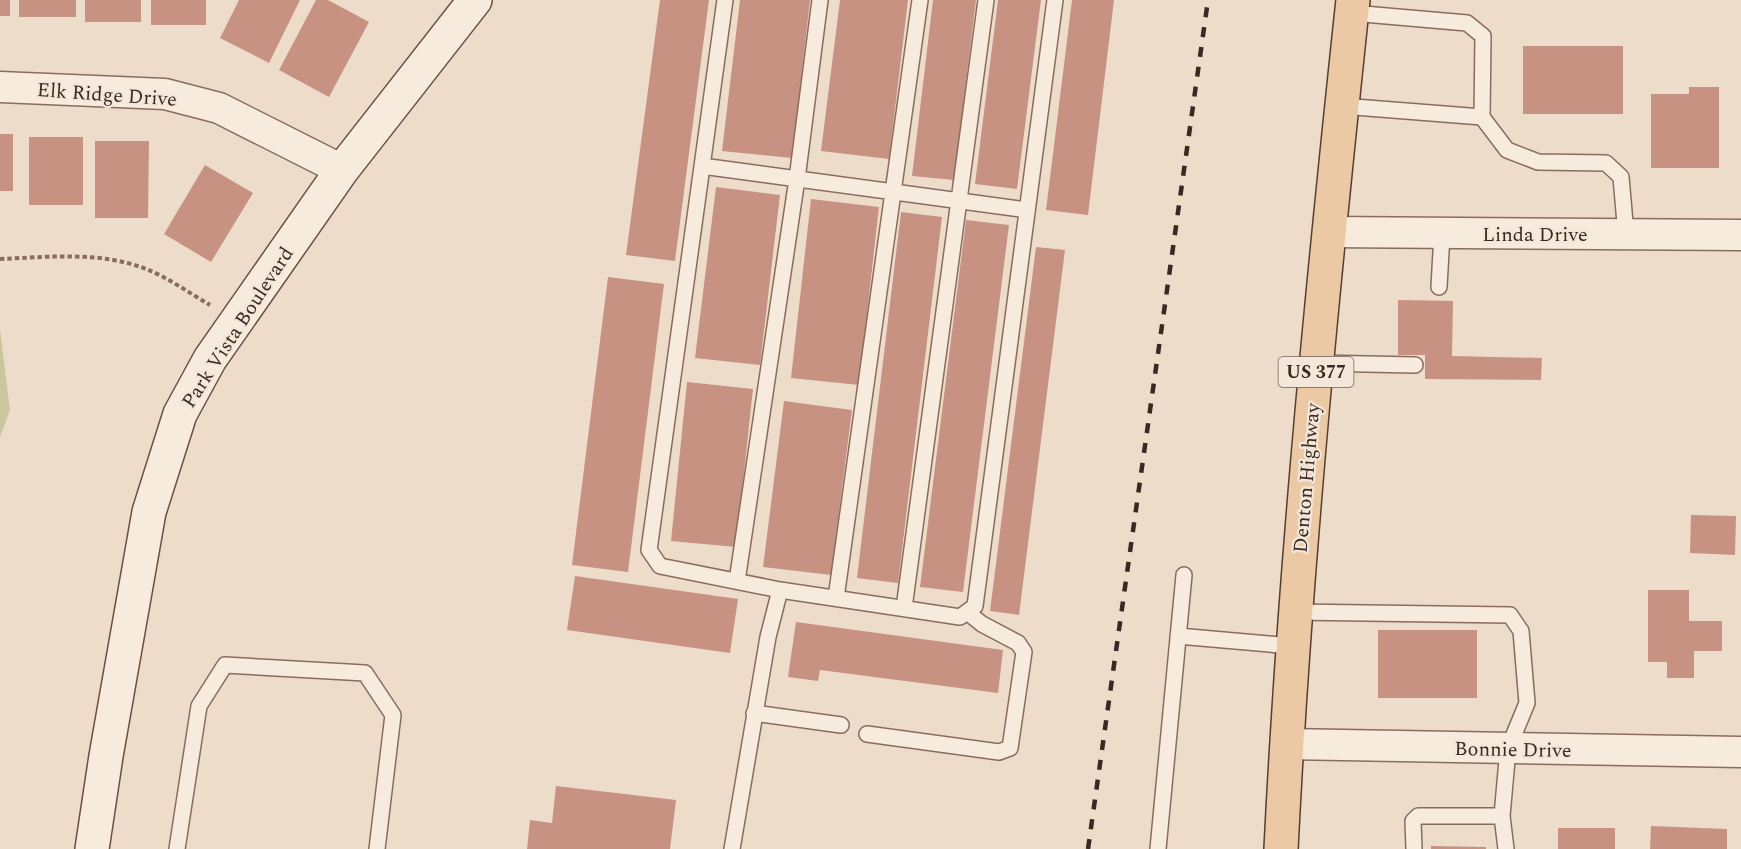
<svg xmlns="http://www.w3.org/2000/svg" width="1741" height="849" font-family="Spectral,serif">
  <rect width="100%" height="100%" fill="#eddcca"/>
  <path fill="#cac79e" d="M0 329 10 410 0 437Z"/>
  <path fill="#c89282" d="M0 0H10V16H0Z
    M19 0H76V17H19Z
    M85 0H141V22H85Z
    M151 0H206V25H151Z
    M239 0H300L269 63 220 38Z
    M316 0H328L369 22 329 97 279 70Z
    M660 0H709L675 261 626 255Z
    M740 0H810L792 158 722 151Z
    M840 0H908L889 159 821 151Z
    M933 0H976L954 180 912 176Z
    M998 0H1041L1017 189 975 184Z
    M1072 0H1114L1088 215 1046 210Z
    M1523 46H1623V114H1523Z
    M1689 87H1719V168H1651V94H1689Z
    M0 134H13V191H0Z
    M29 137H83V205H29Z
    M95 141H149L148 218H95Z
    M205 165 253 193 211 262 164 234Z
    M716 187 780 195 760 365 695 358Z
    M811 199 879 207 859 385 791 378Z
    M901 212 942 217 898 583 857 578Z
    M966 220 1009 225 963 592 920 587Z
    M1036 247 1065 250 1019 615 990 611Z
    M608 277 664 284 628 572 572 565Z
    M1398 300 1453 301 1452 356 1542 358 1541 380 1425 379V355H1398Z
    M687 382 753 389 736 547 671 541Z
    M784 401 852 410 831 575 763 567Z
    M1691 515 1736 516 1735 555 1690 553Z
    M575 576 738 599 730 653 567 630Z
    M1648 590H1689V621H1722V651H1694V678H1667V662H1648Z
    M796 622 1003 650 998 693 820 670 818 681 788 677Z
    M1378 630H1477V698H1378Z
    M556 786 676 800 670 849H527L530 820 552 823Z
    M1651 826 1727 829V849H1650Z
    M1558 828H1615V849H1558Z
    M1431 846 1486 847V849H1431Z"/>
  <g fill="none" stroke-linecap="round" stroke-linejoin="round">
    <defs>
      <path id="lane" d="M725 0 649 550 660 566 780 590 960 617 975 606 1055 0
        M1352 13 1467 23 1483 36 1482 117 1507 150 1538 162 1606 163 1621 177 1626 235
        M1342 106 1482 117
        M702 166 1027 210
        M1439 287 1442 234
        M1317 363 1415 365
        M737 581 797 179 820 0
        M836 598 920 0
        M904 608 986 0
        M1294 612 1510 615 1521 631 1527 703 1508 749 1502 816 1506 849
        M1178 636 1291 646
        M754 713 841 725
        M867 734 999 752 1010 748 1024 652 1018 643 982 624 967 612
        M177 849 199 706 225 665 365 673 393 715 377 849
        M732 849 768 637 780 590
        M1158 849 1184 575
        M1414 849 1413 821 1418 816H1502"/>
      <path id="street" d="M0 87 165 94 219 108 342 170
        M1329 232 1741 235
        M1286 744 1741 752"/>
      <path id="secondary" d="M92 849 106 756 149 512 180 414 210 359 342 170 475 0"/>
      <path id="primary" d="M1281 849C1295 565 1323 282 1353 0"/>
    </defs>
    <use href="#lane" stroke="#886d5f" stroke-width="18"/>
    <use href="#street" stroke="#886d5f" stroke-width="33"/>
    <use href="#secondary" stroke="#6a4f42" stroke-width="36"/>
    <use href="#primary" stroke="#573d33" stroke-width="36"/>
    <path stroke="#886d5f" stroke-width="4" stroke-dasharray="4.5 3" stroke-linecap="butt" d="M0 259C47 257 101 251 146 269 167 277 191 294 210 305"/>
    <use href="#lane" stroke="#f7ebdd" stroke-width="15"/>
    <use href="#street" stroke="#f7ebdd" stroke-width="30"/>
    <use href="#secondary" stroke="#f7ebdd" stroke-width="33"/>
    <use href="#primary" stroke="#ecc9a5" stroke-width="33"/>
    <path stroke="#3a2922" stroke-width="4.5" stroke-dasharray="10 10" stroke-linecap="butt" d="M1088 849 1208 0"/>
  </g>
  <g text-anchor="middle" stroke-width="4.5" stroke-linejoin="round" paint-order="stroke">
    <rect fill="#f4e7d9" stroke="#726259" stroke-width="1.5" x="1278.5" y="357" width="75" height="30" rx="4.5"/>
    <g font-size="18" font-weight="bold" fill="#3a2922">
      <text x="1316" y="378">US 377</text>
    </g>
    <g font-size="20" fill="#3a2922" stroke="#f4e7d9">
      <text transform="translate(107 94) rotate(4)" y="7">Elk Ridge Drive</text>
      <text x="1535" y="241">Linda Drive</text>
      <text transform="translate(237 327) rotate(-57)" y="7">Park Vista Boulevard</text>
      <text transform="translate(1306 478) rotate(-85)" y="7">Denton Highway</text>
      <text transform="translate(1513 749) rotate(1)" y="7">Bonnie Drive</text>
    </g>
  </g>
</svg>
